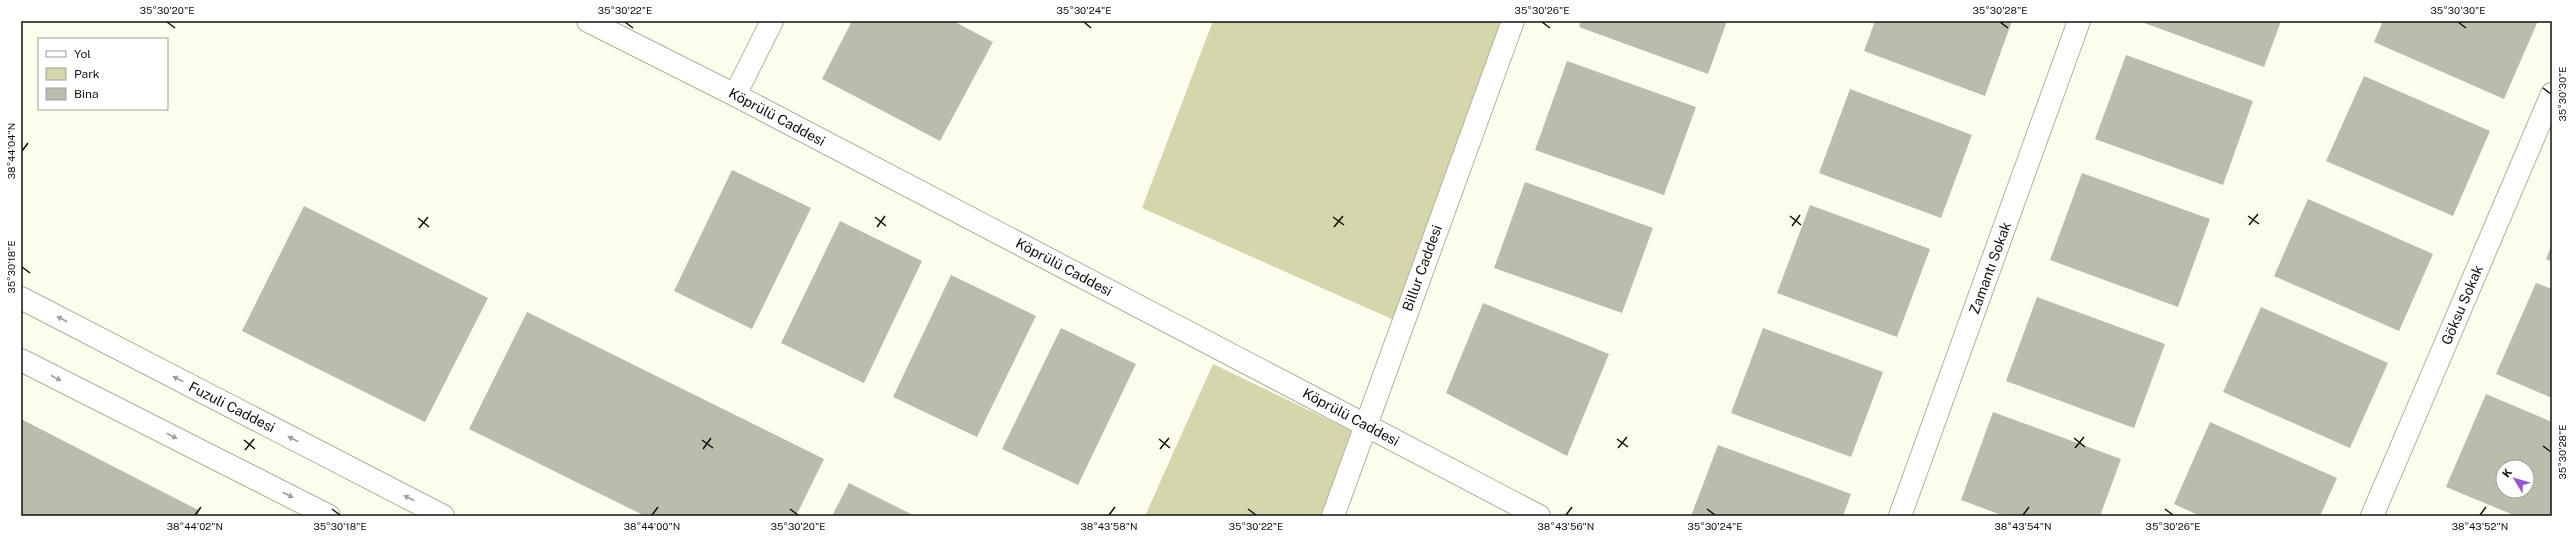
<svg xmlns="http://www.w3.org/2000/svg" width="2573" height="537" font-family="'Public Sans',sans-serif">
  <rect width="100%" height="100%" fill="#fcfded"/>
  <path fill="#d5d6ac" d="M1213 21H1514L1403 324 1142 208Z
    M1213 364 1358 434 1338 516H1145Z"/>
  <path fill="#bcbcad" fill-rule="evenodd" d="M852 21H953L993 42 940 141 822 79Z
    M1581 21H1727L1708 74 1579 27Z
    M1875 21H2012L1985 96 1864 51Z
    M2139 21H2281L2264 67Z
    M2383 21H2538L2504 99 2374 42Z
    M2126 55 2253 101 2223 185 2095 139Z
    M1567 61 1696 107 1664 195 1535 150Z
    M2364 76 2490 131 2453 216 2326 161Z
    M1850 89 1972 135 1941 218 1819 173Z
    M732 170 811 208 752 329 674 291Z
    M2082 173 2210 219 2178 307 2050 260Z
    M1525 182 1653 228 1622 313 1494 268Z
    M2308 199 2433 254 2399 331 2274 276Z
    M1810 205 1930 249 1897 337 1777 293Z
    M304 206 488 298 425 422 242 331Z
    M840 221 922 261 864 383 781 343Z
    M2552 244V262L2546 259Z
    M951 275 1036 316 977 437 893 397Z
    M2536 283 2552 289V398L2496 374Z
    M2037 297 2165 344 2134 428 2006 381Z
    M1483 303 1609 354 1567 456 1446 393Z
    M2261 307 2388 363 2350 448 2223 392Z
    M527 312 824 459 796 516H645L469 429Z
    M1061 328 1136 364 1078 485 1002 449Z
    M1763 328 1883 372 1851 457 1731 413Z
    M2486 394 2552 422V516H2516L2446 487ZM2503 467H2527V491H2503Z
    M1993 412 2121 459 2100 516H2004L1961 500Z
    M21 419 200 511 197 516H21Z
    M2210 422 2337 478 2320 516H2200L2174 504Z
    M1718 445 1851 494 1843 516H1691Z
    M849 483 915 516H832Z"/>
  <g fill="none" stroke-linecap="round" stroke-linejoin="round">
    <defs>
      <path id="minor" d="M588 21 735 95 1539 516
        M735 95 772 21
        M21 298 443 516
        M21 360 329 516
        M1333 516 1513 21
        M1900 516 2079 21
        M2372 516 2552 94"/>
    </defs>
    <use href="#minor" stroke="#b0b0a1" stroke-width="24"/>
    <use href="#minor" stroke="#fff" stroke-width="22"/>
  </g>
  <defs><path id="oneway-solid" d="M-6-.8H1V-3.2L6.5 0L1 3.2V.8H-6Z"/></defs>
  <g fill="#9f9f9d">
    <use href="#oneway-solid" transform="translate(62 319) rotate(-153)"/>
    <use href="#oneway-solid" transform="translate(56 378) rotate(27)"/>
    <use href="#oneway-solid" transform="translate(178 379) rotate(-153)"/>
    <use href="#oneway-solid" transform="translate(172 436) rotate(27)"/>
    <use href="#oneway-solid" transform="translate(293 439) rotate(-153)"/>
    <use href="#oneway-solid" transform="translate(288 495) rotate(27)"/>
    <use href="#oneway-solid" transform="translate(409 498) rotate(-153)"/>
  </g>
  <path fill="none" stroke="#10100b" stroke-width="1.5" d="M167 22 175 28M625 22 633 28M1084 22 1091 28M1542 22 1550 28M2000 22 2008 28M2458 22 2466 28M2543 88 2551 94M22 151 28 143M1790 216 1801 225M2248 216 2259 224M875 217 886 226M1333 217 1344 225M418 218 429 227M2249 225 2258 214M1792 226 1800 215M877 227 885 216M1334 227 1343 216M419 228 428 217M22 267 30 273M2074 438 2085 447M1159 439 1170 448M1617 439 1628 447M244 440 255 449M702 440 713 448M2543 446 2551 452M1618 448 1627 437M2075 448 2084 437M703 449 711 438M1160 449 1169 438M245 450 254 439M332 509 340 515M790 509 798 515M1248 509 1256 515M1707 509 1715 515M2165 509 2173 515M195 515 201 507M652 515 658 507M1109 515 1115 507M1566 515 1572 507M2023 515 2029 507M2480 515 2486 507"/>
  <g text-anchor="middle" stroke-width="4" stroke-linejoin="round" paint-order="stroke">
    <g font-size="14" fill="#10100b" stroke="#fff">
      <text transform="translate(777 117) rotate(28)" y="5">Köprülü Caddesi</text>
      <text transform="translate(1064 267) rotate(28)" y="5">Köprülü Caddesi</text>
      <text transform="translate(1422 268) rotate(-70)" y="5">Billur Caddesi</text>
      <text transform="translate(1990 268) rotate(-70)" y="5">Zamantı Sokak</text>
      <text transform="translate(2462 305) rotate(-67)" y="5">Göksu Sokak</text>
      <text transform="translate(232 407) rotate(27)" y="5">Fuzuli Caddesi</text>
      <text transform="translate(1351 417) rotate(28)" y="5">Köprülü Caddesi</text>
    </g>
  </g>
  <rect width="2573" height="537" fill="none" stroke="#ffffff" stroke-width="44"/>
  <rect x="38" y="38" width="130" height="72" fill="#ffffff" stroke="#9f9f9d"/>
  <rect x="46" y="51" width="20" height="6" fill="#ffffff" stroke="#9f9f9d"/>
  <text x="74" y="58" font-size="12" fill="#10100b">Yol</text>
  <rect x="46" y="68" width="20" height="12" fill="#d5d6ac" stroke="#9f9f9d"/>
  <text x="74" y="78" font-size="12" fill="#10100b">Park</text>
  <rect x="46" y="88" width="20" height="12" fill="#bcbcad" stroke="#9f9f9d"/>
  <text x="74" y="98" font-size="12" fill="#10100b">Bina</text>
  <g transform="translate(2515 479) rotate(308)"><circle r="19" fill="#ffffff" stroke="#9f9f9d"/>
  <path d="M0-3L7 15L0 10L-7 15Z" fill="#9657ce"/>
  <text y="-6" font-size="11" font-weight="bold" text-anchor="middle" fill="#10100b">K</text>
  </g>
  <rect x="22" y="22" width="2529" height="493" fill="none" stroke="#10100b" stroke-width="1.5"/>
  <g font-size="10" text-anchor="middle" fill="#10100b">
    <text x="167" y="14">35°30'20"E</text>
    <text x="625" y="14">35°30'22"E</text>
    <text x="1084" y="14">35°30'24"E</text>
    <text x="1542" y="14">35°30'26"E</text>
    <text x="2000" y="14">35°30'28"E</text>
    <text x="2458" y="14">35°30'30"E</text>
    <text transform="translate(2562 94) rotate(-90)" y="4">35°30'30"E</text>
    <text transform="translate(11 151) rotate(-90)" y="4">38°44'04"N</text>
    <text transform="translate(11 267) rotate(-90)" y="4">35°30'18"E</text>
    <text transform="translate(2562 452) rotate(-90)" y="4">35°30'28"E</text>
    <text x="195" y="530">38°44'02"N</text>
    <text x="340" y="530">35°30'18"E</text>
    <text x="652" y="530">38°44'00"N</text>
    <text x="798" y="530">35°30'20"E</text>
    <text x="1109" y="530">38°43'58"N</text>
    <text x="1256" y="530">35°30'22"E</text>
    <text x="1566" y="530">38°43'56"N</text>
    <text x="1715" y="530">35°30'24"E</text>
    <text x="2023" y="530">38°43'54"N</text>
    <text x="2173" y="530">35°30'26"E</text>
    <text x="2480" y="530">38°43'52"N</text>
  </g>
</svg>
